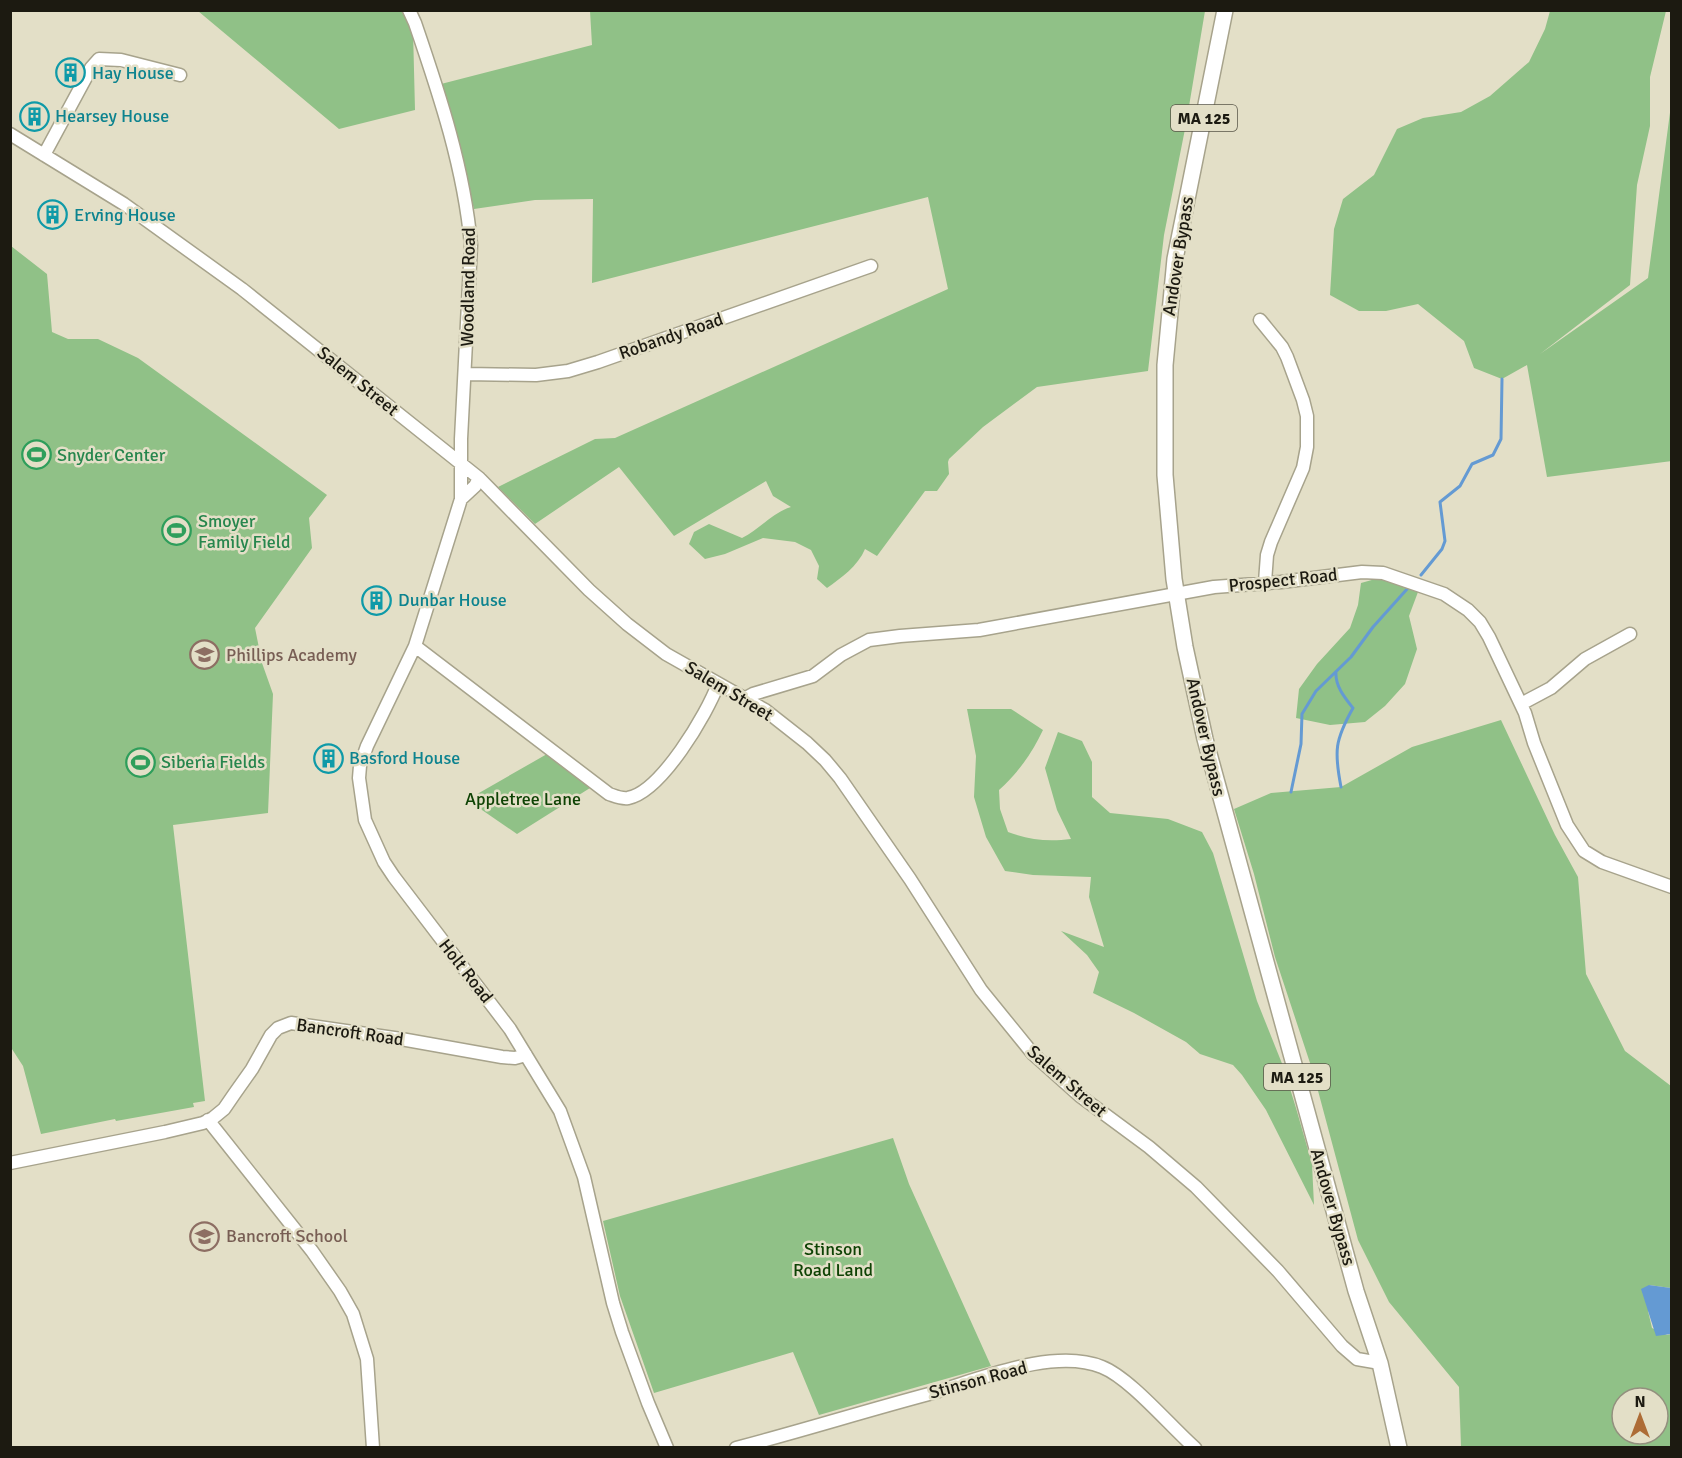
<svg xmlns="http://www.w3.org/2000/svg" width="1682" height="1458" font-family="Signika,sans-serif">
  <rect width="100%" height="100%" fill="#e3dfc7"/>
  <path fill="#90c187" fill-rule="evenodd" d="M198 11H407L413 30 415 110 339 129Z
    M590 11H1205L1186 124 1164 235 1148 371 1037 387 983 427 949 459 948 462 949 474 937 491H925L877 556 865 549C858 566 841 578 827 588L817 579 819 566 811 550 795 542 763 538 725 554 705 559 689 544 694 532 709 524 742 538C760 529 772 513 791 507L773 496 766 481 674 536 619 467 535 524 498 487 595 439 615 438 948 289 928 197 592 283 593 199 535 200 474 209 441 84 592 45Z
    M1550 11H1666L1650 77V126L1637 185 1630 285 1540 354 1648 278 1671 105 1672 461 1547 477 1527 365 1502 379 1474 368 1464 341 1418 304 1386 311H1359L1330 295 1334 229 1343 199 1374 175 1397 129 1423 118 1461 112 1490 96 1529 62 1545 29Z
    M11 246 47 274 52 332 68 339H98L138 358 327 495 309 518 312 548 255 628 262 663 273 694 268 813 173 825 205 1101 193 1103 194 1107 116 1121 115 1119 41 1134 23 1066 10 1046Z
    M1379 578 1418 592 1409 616 1417 649 1405 684 1385 706 1365 722 1330 725 1296 718 1299 689 1317 664 1350 628 1358 605 1361 583Z
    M967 709H1011L1043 730C1032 753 1019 772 999 790L1000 809 1008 832C1030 840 1048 842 1071 839L1057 810 1045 768 1058 732 1082 741 1092 762V797L1110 813 1168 819 1202 832 1213 853 1257 1001 1283 1066 1296 1108 1312 1164 1314 1205 1266 1110 1242 1075 1233 1065 1200 1054 1186 1042 1134 1013 1093 993 1099 972 1087 955 1061 931 1104 947 1089 897 1091 877 1033 875 1005 871 986 837 974 797 976 756Z
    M1501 720 1555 835 1578 877 1586 974 1625 1051 1671 1086V1288L1649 1285 1648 1311 1652 1328 1667 1335 1671 1334V1447H1461L1459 1387 1389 1302 1358 1240 1313 1072 1275 957 1254 874 1234 809 1271 793 1341 787 1412 747ZM1622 1398H1658V1434H1622Z
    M547 754 590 788 517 834 482 810 472 797Z
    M893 1138 909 1184 991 1366 819 1415 793 1352 654 1393 620 1296 603 1221Z"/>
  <path fill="#649ad3" d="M1649 1285 1671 1288V1334L1656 1336 1641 1289Z"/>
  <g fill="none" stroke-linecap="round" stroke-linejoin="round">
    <path stroke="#649ad3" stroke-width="3" d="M1421 575 1442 549 1445 541 1440 502 1460 486 1472 464 1493 455 1501 439 1502 379
      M1336 672C1335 686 1345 698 1353 708 1335 740 1334 751 1341 787
      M1291 792 1301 744 1302 714 1316 691 1351 657 1373 627 1408 588"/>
    <defs>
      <path id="minor" d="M409 10 415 23C440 96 464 168 471 245L461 439V499
        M10 134 124 204 242 289 479 478 589 590 627 624 666 654 765 710 807 743 825 760 840 778 910 879 981 990 1033 1054 1080 1096 1149 1147 1196 1187 1278 1271 1342 1346 1357 1359 1380 1363
        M44 155 91 68 99 59 121 60 180 75
        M1260 320 1282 347 1287 357 1303 400 1307 416V447L1303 468 1271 542 1267 555 1265 582
        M466 374 536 375 568 371 598 362 871 266
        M479 478 475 486 461 499 415 646 367 746 360 766 359 778 365 820 384 862 394 877 510 1029 560 1111 584 1177 613 1303 622 1332 648 1403 667 1448
        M415 646 609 794C615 796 621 799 628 798 661 792 707 714 718 684
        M744 699 753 694 813 676 841 655 869 640 900 636 979 630 1214 587 1281 582 1362 572 1383 573 1444 594 1468 610 1480 622 1489 637 1525 713 1534 743 1567 825 1584 851 1602 862 1672 887
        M1521 704 1551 688 1585 659 1630 634
        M208 1120 312 1251 340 1291 353 1314 367 1359 373 1448
        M10 1163 165 1132 203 1123 213 1118 224 1109 235 1093 252 1069 271 1035 278 1028 291 1023 401 1039 502 1057 515 1058 526 1055
        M736 1448C801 1431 865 1411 929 1394 978 1380 1053 1347 1102 1367 1130 1378 1170 1426 1195 1448"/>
      <path id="major" d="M1225 10 1175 259 1165 365V475L1174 579 1185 647 1205 739 1356 1291 1380 1363 1399 1448"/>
    </defs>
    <use href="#minor" stroke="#a7a38c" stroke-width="15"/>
    <use href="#major" stroke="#a7a38c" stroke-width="18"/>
    <use href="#minor" stroke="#fff" stroke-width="12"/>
    <use href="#major" stroke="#fff" stroke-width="15"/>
  </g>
  <defs>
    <symbol id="building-ring" viewBox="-11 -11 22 22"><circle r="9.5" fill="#e3dfc7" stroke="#0f9aa8" stroke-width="1.5"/><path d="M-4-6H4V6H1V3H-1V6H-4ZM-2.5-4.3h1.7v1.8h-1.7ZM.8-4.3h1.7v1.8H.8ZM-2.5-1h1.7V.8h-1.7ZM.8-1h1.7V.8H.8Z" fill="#0f9aa8"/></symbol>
    <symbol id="stadium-ring" viewBox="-11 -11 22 22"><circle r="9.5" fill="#e3dfc7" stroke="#2e9e5b" stroke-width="1.5"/><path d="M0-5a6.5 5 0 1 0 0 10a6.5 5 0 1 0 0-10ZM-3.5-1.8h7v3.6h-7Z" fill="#2e9e5b"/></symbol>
    <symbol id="school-ring" viewBox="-11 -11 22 22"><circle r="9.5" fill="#e3dfc7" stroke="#8d6e63" stroke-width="1.5"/><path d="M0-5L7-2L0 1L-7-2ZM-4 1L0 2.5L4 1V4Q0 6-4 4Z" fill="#8d6e63"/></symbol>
  </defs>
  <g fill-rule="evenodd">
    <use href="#building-ring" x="54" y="56" width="33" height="33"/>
    <use href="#building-ring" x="18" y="100" width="33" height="33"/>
    <use href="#building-ring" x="36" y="198" width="33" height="33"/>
    <use href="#stadium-ring" x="20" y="438" width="33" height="33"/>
    <use href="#stadium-ring" x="160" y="514" width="33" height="33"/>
    <use href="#building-ring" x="360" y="584" width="33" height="33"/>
    <use href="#school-ring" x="188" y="638" width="33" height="33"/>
    <use href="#building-ring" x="312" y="742" width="33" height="33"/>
    <use href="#stadium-ring" x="124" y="746" width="33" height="33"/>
    <use href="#school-ring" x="188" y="1220" width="33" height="33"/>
  </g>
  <g text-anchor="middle" stroke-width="5" stroke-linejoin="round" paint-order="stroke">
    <g fill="#e3dfc7" stroke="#585548" stroke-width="1.5">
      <rect x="1171" y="105" width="66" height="26" rx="4.5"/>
      <rect x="1264" y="1064" width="66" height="26" rx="4.5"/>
    </g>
    <g font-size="16" font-weight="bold" fill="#1c1a11">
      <text x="1204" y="124">MA 125</text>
      <text x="1297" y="1083">MA 125</text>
    </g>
    <g font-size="18" fill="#0d838f" stroke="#e3dfc7" text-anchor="start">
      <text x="92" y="79">Hay House</text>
      <text x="55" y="122">Hearsey House</text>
      <text x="74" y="221">Erving House</text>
      <text x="398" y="606">Dunbar House</text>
      <text x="349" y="764">Basford House</text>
    </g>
    <g font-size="18" fill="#1c1a11" stroke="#e3dfc7">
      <text transform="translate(1178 256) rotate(-81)" y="6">Andover Bypass</text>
      <text transform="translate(468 287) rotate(-89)" y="6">Woodland Road</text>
      <text transform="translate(671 336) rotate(-19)" y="6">Robandy Road</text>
      <text transform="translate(358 381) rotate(39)" y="6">Salem Street</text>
      <text transform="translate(1283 580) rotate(-6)" y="6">Prospect Road</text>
      <text transform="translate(729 691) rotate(31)" y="6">Salem Street</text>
      <text transform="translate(1206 737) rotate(77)" y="6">Andover Bypass</text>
      <text transform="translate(466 971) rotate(52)" y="6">Holt Road</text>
      <text transform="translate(350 1032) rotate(8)" y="6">Bancroft Road</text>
      <text transform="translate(1067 1081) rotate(41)" y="6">Salem Street</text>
      <text transform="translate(1333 1207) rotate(74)" y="6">Andover Bypass</text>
      <text transform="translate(978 1380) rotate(-15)" y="6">Stinson Road</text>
    </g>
    <g font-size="18" fill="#27864d" stroke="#e3dfc7" text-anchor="start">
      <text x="57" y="461">Snyder Center</text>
      <text x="198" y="527">Smoyer<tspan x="198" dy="21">Family Field</tspan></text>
      <text x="161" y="768">Siberia Fields</text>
    </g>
    <g font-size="18" fill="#785e54" stroke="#e3dfc7" text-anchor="start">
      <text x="226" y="661">Phillips Academy</text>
      <text x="226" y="1242">Bancroft School</text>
    </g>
    <g font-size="18" fill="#0e4304" stroke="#e3dfc7">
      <text x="523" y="805">Appletree Lane</text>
      <text x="833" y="1255">Stinson<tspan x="833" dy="21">Road Land</tspan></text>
    </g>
  </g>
  <rect width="1682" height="1458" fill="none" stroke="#1c1a11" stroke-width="24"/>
  <g transform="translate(1640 1416)"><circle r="28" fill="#e3dfc7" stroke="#93907e" stroke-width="1.5"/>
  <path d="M0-4.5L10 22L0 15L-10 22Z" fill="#ad6c36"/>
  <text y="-9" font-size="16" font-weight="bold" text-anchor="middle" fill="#1c1a11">N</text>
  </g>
</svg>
